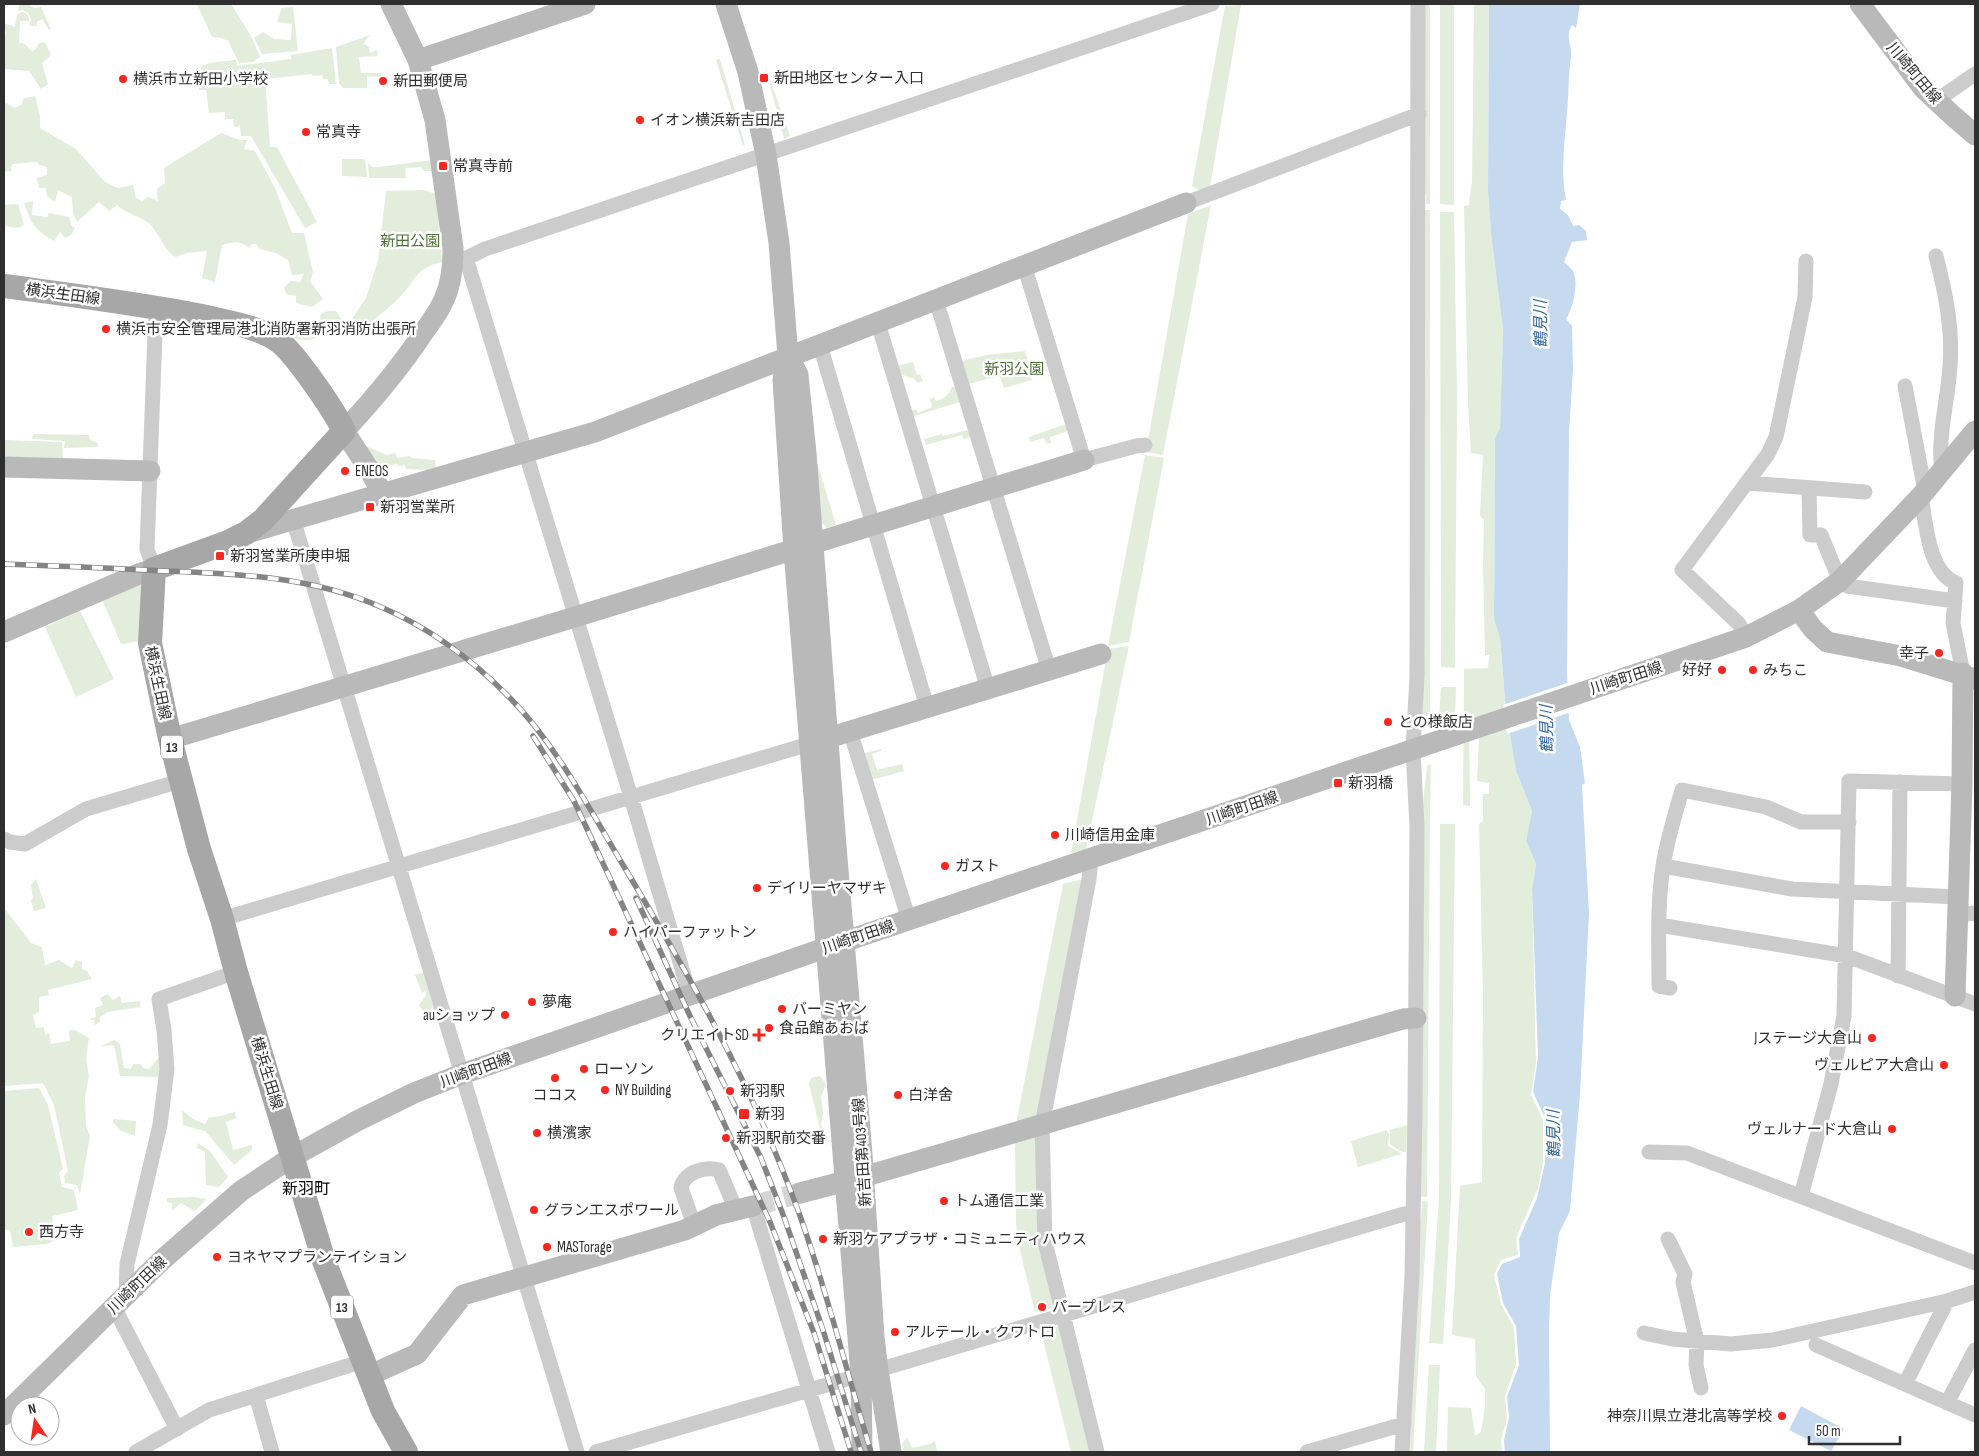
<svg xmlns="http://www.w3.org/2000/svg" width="1979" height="1456" font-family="'Sofia Sans Condensed','Noto Sans JP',sans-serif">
  <rect width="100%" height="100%" fill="#fff"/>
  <path fill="#e3eddb" d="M19 4H28L34 8 41 7 51 29 49 30 42 19 37 22V26H29L31 19 28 13 23 10 18 11Z
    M197 4H231L251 36 260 57 253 62 239 63 228 41 221 38 212 37Z
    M1424 4H1430V204H1426V194L1423 193Z
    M1440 4H1454V205L1440 204Z
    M1474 4H1489L1488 191 1491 233 1503 330 1500 429 1495 439 1494 619 1500 638 1506 711 1516 771 1532 811 1526 841 1536 864 1532 889 1536 1063 1531 1095 1543 1120V1162L1538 1188 1516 1238 1518 1255 1501 1260 1494 1275 1501 1304 1514 1328 1516 1364 1505 1396 1507 1419 1501 1440 1502 1452H1447L1448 1407 1471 1408 1475 1436 1481 1432 1485 1406V1389L1476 1376 1475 1339 1452 1335 1460 1186 1482 1182 1483 995 1479 824 1483 821V794H1489V783L1477 781 1480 719 1469 725 1470 806 1463 805 1464 669 1488 668 1489 655H1485L1483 566 1484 520 1480 516 1483 455 1471 453 1468 404 1464 206 1469 205 1472 181Z
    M1241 5 1210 187 1200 191 1192 186 1225 6Z
    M293 7 298 51 262 54 254 38 263 32 274 39 291 40 292 24 277 22 282 8Z
    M23 12 28 15 29 21H20L19 42 26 45 31 51 35 50 39 43 45 42 51 55 42 63 48 84 41 89 29 71 4 69V42L6 32 4 29V23L15 27 17 14Z
    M370 35 363 44 369 47 370 53 377 50 378 56 359 57 361 73H381V77L367 76V88H343L339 83 336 47Z
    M332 48 336 84H329L328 79H323L322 75 313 76 312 74 265 79 270 147H277L317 222 305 228 251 136H241L240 126 234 127 233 119H225V112L209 113 206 90H199L201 68 203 65 215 62 236 60 237 66 291 59V55Z
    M720 59 745 145 743 146 716 60Z
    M764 62 790 136 784 139Z
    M35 96 40 116V128L76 149 105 182 118 188 133 185 136 198 142 201 148 197 158 201 157 189 165 183 164 168 221 133 240 140H247L244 149 255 151 275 188 292 233H304L313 272 310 281 323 299 312 307 296 303V296L286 294 284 288 290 281 300 282 304 274 292 275 288 260 276 253 260 249 256 244H252L249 248C239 240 234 242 222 245L215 282 202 278 207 251 187 253 175 257C164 249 160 236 151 225 144 217 127 215 117 205L109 211 99 202 77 222 73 213 72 197 58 190 55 202 47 196 46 188H39L37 178 47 175V167L39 165 37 162 12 164 11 171 4 172V106L6 103 15 108 21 105 24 98Z
    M342 159H365L367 177 342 176Z
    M432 160 433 179 431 171H424L421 167 405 168 406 178H369L368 163 373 167H379Z
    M424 190 436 194 442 262C414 268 416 282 398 299 385 311 370 323 356 335L344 331 366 298 378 260 386 191Z
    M33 201 32 215 47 217 49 213 69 217 71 225 75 228 72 234 65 238 60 232 54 241C34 229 32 225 24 203Z
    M18 204 24 225 18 228 4 226V205Z
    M1211 205 1163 455 1146 452 1188 214Z
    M1425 210H1430V726L1421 724Z
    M1440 212H1454L1457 400 1455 668 1441 667Z
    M329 311H336L342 320C325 334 309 348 288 335L289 329C305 338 308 336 322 325L320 317 322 313Z
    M1025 351 1032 380 1004 388 1000 376 968 384 962 361 986 355Z
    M913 362 917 375 920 374 923 381 917 383 914 378H910L897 372 896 366Z
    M956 386 960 402 911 417 909 411 916 409 918 413 932 407 930 399 934 397 936 401C945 398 948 396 952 387Z
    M1066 424 1068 431 1050 437 1051 443 1047 444 1044 438 1030 442 1029 437Z
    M968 430 971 437 964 439 962 435 926 445 924 439 942 434 943 436Z
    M33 434 89 435 90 440 98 443 97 447 64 448 65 441 32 439Z
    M5 440 62 442 63 459 7 457 4 454Z
    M363 445 387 455 395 453 397 458 410 456 412 458 435 460 436 467 429 470 406 469 405 465 398 466 397 464 386 466 383 463 378 468Z
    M1145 455 1164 458 1129 642 1108 646Z
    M816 459 836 525 827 528 821 522Z
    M143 584 141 641 121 644 102 599Z
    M80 611 114 679 76 697 45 627Z
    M1129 646 1086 849 1071 853 1108 649Z
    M1441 687H1456L1455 718 1439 719Z
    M881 749V751L872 754 877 770 902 764 904 771 871 780 865 753Z
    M1431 764 1430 812 1427 1197 1418 1196 1422 812 1427 766Z
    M1440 824H1455L1451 1199 1443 1344 1429 1343 1439 1199Z
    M36 879 46 908 34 911 31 901 33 898 31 885Z
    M1083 879 1038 1118 1016 1124 1063 884Z
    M4 908 31 943 42 947 45 965 59 960 72 968 76 960 82 962V969L87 971 92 979 48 990 49 995 39 997V1012L33 1015 36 1028 44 1027 45 1035 49 1033 51 1044 70 1041 69 1030H75L89 1038 86 1059 89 1076 85 1098 86 1126 90 1136 80 1194 77 1185 65 1183 64 1176 68 1171 54 1105 43 1083 4 1086Z
    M428 971 440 1011 425 1015 419 1005 426 995 425 991 422 993 415 975Z
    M108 994 113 1000 120 996 122 1003 140 1001V1007L107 1012 100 1017V1022L95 1025 94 1020 89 1019 96 1017 95 1008 103 1005 100 998Z
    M114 1040 120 1044 124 1068 131 1069 133 1064H141L143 1068 149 1069 160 1056 161 1077 120 1076 114 1045 101 1046Z
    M820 1076 826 1084 821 1097 823 1113 821 1123 825 1138 824 1145 809 1084 811 1078Z
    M39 1088 48 1105 63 1169 59 1173 62 1187 74 1190 78 1210 52 1216 54 1241 46 1244 13 1247 10 1230H4V1091Z
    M182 1110 193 1119 205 1124 209 1117C219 1118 225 1114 235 1112L236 1118 226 1122 233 1150 252 1145V1150L234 1165 205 1131 183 1125Z
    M113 1119 136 1121 135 1136 121 1131 113 1122Z
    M1407 1125 1406 1152H1402L1390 1144V1130Z
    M1387 1130 1389 1135 1388 1146 1402 1154 1358 1167 1351 1141Z
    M1033 1135 1039 1140 1057 1307 1035 1312 1017 1238 1016 1220 1015 1142Z
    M198 1143 210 1151 228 1177 219 1187 206 1185 205 1152 197 1148Z
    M194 1197 206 1199 195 1211 181 1203 172 1211V1203L167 1202V1198Z
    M1422 1201 1428 1202 1413 1452H1410L1418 1219H1421Z
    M1061 1325 1091 1452H1071L1041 1332Z
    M1429 1365H1440L1436 1452H1424Z
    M907 1437 912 1448 930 1444 935 1441 937 1451 905 1452 902 1444Z"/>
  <path fill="#c5daef" d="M1489 4H1580L1576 28 1572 25C1564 37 1573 46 1571 58 1568 76 1569 94 1567 112 1565 141 1560 171 1566 200L1561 201 1560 209 1568 215 1573 226 1579 225 1586 231 1587 240 1572 242 1564 262C1567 265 1571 268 1573 271 1579 283 1573 308 1566 319L1572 326 1573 369 1569 432 1567 674 1569 720 1580 747 1585 783 1582 785 1589 913 1580 1094 1570 1211 1559 1233 1550 1296 1549 1333 1550 1452H1505L1504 1441 1509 1417 1507 1397 1519 1365 1516 1326 1503 1303 1497 1274 1502 1264 1520 1257 1519 1239 1537 1198 1545 1163V1118L1533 1092 1538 1057 1532 889 1536 864 1526 841 1532 811 1516 771 1506 711 1500 638 1494 619 1495 439 1500 428 1503 330 1491 233 1488 191Z
    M1801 1406 1844 1429 1831 1451 1789 1430Z"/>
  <path fill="#fff" d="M1570 682 1571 712 1507 734 1503 705Z"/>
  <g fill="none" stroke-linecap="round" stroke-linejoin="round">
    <path stroke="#d5d5d5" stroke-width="21" stroke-dasharray="21 11" stroke-linecap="butt" d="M753 1206 800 1193"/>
    <path stroke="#ccc" stroke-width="15" d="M1936 101 1975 74
      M1186 203 1419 114
      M1936 256C1945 291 1953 328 1950 366 1948 401 1937 436 1942 472
      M466 258 631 797 690 996
      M453 265 485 249 1212 4
      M1024 265 1084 460 1136 446 1145 445
      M936 300 1049 670
      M878 323 988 689
      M820 345 927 707
      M1905 386 1925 491
      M1747 483 1865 492
      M1809 488 1810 535H1821L1840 581 1847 586 1955 601
      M1921 496C1926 523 1928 572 1956 583L1953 623 1963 673
      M293 519 577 1452
      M154 569 147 549 156 307
      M1746 637 1739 624 1682 570 1768 454 1776 437 1805 297 1806 261
      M850 731 909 920
      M4 839 10 842 25 844 86 809 180 781
      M1091 859 1089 879 1042 1125 1045 1242 1097 1452
      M1663 866 1792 889 1958 897
      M1958 915 1975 913
      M222 919 809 744
      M1659 925 1847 956 1975 1004
      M1898 976 1900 782
      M1670 988 1659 986C1659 946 1657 905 1663 866 1667 840 1675 815 1682 790L1766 807 1801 822H1849
      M1649 1152 1687 1153 1975 1263
      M1801 1196 1831 1084 1844 1016 1849 781 1962 784
      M753 1206 828 1452
      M694 1225 681 1188C684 1172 705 1166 719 1170L736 1210
      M1668 1239 1685 1274 1683 1282 1697 1342 1696 1365 1701 1388
      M126 1296 127 1264 160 1125 167 1069 164 1030 159 999 236 972
      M114 1307 177 1429
      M1644 1333 1672 1339 1731 1344 1773 1340 1947 1301 1975 1292
      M1816 1345 1975 1415
      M878 1370 1404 1214H1413
      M1905 1384 1947 1301
      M256 1395 272 1452
      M1947 1403 1975 1350
      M136 1452 209 1410 363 1361
      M596 1452 861 1375
      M1307 1452 1404 1424
      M1402 1452 1412 1276 1415 1112 1417 826 1413 750 1417 676 1418 4"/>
    <path stroke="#b9b9b9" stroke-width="21" d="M726 4 748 72 766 155 779 243 788 356 783 380 794 550 861 1375 862 1452
      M1860 4 1923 88 1952 115 1975 135
      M418 60 585 4
      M788 356 798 375 806 453 836 846 862 1154 874 1337 878 1370 891 1452
      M4 467 150 471
      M382 493 370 471 344 431C373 400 400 368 423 333 433 319 443 306 448 289 452 276 453 262 453 248L435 120 418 60 391 4
      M247 533 595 432 1186 203
      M1799 610 1813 629 1827 642 1901 656 1975 679
      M4 632 141 573 154 569
      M828 738 1101 654
      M170 739 575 617 1084 460
      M1955 996 1962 784 1963 673
      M800 1193 873 1174 1403 1019 1416 1018
      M368 1376 417 1354 463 1295 685 1230 716 1215 753 1206
      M4 1415 161 1261 241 1191 292 1157 357 1121 414 1093 462 1074 825 948 1746 637 1799 610 1840 581 1921 496 1975 431"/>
    <path stroke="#a7a7a7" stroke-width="24" d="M4 286C70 295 136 303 202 316 227 322 256 326 277 340 294 351 335 412 344 431L263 520 246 533 228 542 154 569 150 643 170 739 199 849 222 919 236 972 324 1261 383 1411 406 1452"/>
    <defs>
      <path id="rail" d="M4 564C57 566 110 568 164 571 239 574 311 576 381 607 430 628 474 661 511 699 555 744 588 806 620 860 688 973 754 1088 799 1213 827 1291 847 1373 871 1452
        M533 736 574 801 770 1222 814 1333 851 1452
        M636 898 690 1016 761 1158 784 1217 823 1330 861 1452"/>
    </defs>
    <use href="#rail" stroke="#848484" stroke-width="5.5"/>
    <use href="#rail" stroke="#fff" stroke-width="4" stroke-dasharray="11" stroke-linecap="butt"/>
  </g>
  <g fill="#f7261f" stroke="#fff" stroke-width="2">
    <rect x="759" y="73" width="10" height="10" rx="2.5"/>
    <circle cx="123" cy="79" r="5"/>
    <circle cx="383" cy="81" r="5"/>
    <circle cx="640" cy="120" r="5"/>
    <circle cx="306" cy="132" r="5"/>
    <rect x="438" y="161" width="10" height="10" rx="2.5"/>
    <circle cx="106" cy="329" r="5"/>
    <circle cx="345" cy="471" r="5"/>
    <rect x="365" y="502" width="10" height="10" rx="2.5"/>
    <rect x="215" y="551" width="10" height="10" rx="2.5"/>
    <circle cx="1939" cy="653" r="5"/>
    <circle cx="1722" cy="670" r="5"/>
    <circle cx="1753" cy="670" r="5"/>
    <circle cx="1388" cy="722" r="5"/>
    <rect x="1333" y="778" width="10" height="10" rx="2.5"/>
    <circle cx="1055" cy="835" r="5"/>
    <circle cx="945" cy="866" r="5"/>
    <circle cx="757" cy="888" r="5"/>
    <circle cx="613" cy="932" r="5"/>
    <circle cx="532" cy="1002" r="5"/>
    <circle cx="782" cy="1009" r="5"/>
    <circle cx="505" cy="1015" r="5"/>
    <circle cx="769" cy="1028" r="5"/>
    <path d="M756.5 1027.5h5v5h5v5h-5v5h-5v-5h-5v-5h5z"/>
    <circle cx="1872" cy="1038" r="5"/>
    <circle cx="1944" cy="1065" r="5"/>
    <circle cx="584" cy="1069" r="5"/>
    <circle cx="555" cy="1078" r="5"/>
    <circle cx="605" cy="1090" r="5"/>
    <circle cx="730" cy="1091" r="5"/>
    <circle cx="898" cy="1095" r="5"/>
    <rect x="738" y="1108" width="12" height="12" rx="2.5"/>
    <circle cx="1892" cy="1129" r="5"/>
    <circle cx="537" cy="1133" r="5"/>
    <circle cx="726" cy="1138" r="5"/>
    <circle cx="944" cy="1201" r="5"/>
    <circle cx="534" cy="1210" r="5"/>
    <circle cx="29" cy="1232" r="5"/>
    <circle cx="823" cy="1239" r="5"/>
    <circle cx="547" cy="1247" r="5"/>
    <circle cx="217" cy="1257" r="5"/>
    <circle cx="1042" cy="1307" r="5"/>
    <circle cx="895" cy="1332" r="5"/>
    <circle cx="1782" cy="1416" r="5"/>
  </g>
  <g text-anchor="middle" stroke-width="5" stroke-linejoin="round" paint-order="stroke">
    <g fill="#fff" stroke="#6d6d6d" stroke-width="1">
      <rect x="161" y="735.5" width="22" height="23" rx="4"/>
      <rect x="331" y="1295.5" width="22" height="23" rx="4"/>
    </g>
    <g font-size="14" font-weight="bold" fill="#2f2f2f">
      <text x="172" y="752">13</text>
      <text x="342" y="1312">13</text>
    </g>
    <g font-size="15" fill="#2f2f2f" stroke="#fff">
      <text transform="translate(1914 73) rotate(50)" y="5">川崎町田線</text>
      <text transform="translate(63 294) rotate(8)" y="5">横浜生田線</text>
      <text transform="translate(1626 678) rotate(-18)" y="5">川崎町田線</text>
      <text transform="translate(158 683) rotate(78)" y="5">横浜生田線</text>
      <text transform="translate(1242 808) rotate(-19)" y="5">川崎町田線</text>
      <text transform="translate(858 937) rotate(-19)" y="5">川崎町田線</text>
      <text transform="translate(476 1070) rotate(-20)" y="5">川崎町田線</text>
      <text transform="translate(267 1073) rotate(73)" y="5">横浜生田線</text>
      <text transform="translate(862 1152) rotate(-94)" y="5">新吉田第403号線</text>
      <text transform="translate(137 1285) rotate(-44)" y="5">川崎町田線</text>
    </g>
    <g font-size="15" fill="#2f2f2f" stroke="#fff" text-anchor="start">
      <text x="774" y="83">新田地区センター入口</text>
      <text x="133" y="84">横浜市立新田小学校</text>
      <text x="393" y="86">新田郵便局</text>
      <text x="650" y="125">イオン横浜新吉田店</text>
      <text x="316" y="137">常真寺</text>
      <text x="453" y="171">常真寺前</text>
      <text x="116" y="334">横浜市安全管理局港北消防署新羽消防出張所</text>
      <text x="355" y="476">ENEOS</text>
      <text x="380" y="512">新羽営業所</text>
      <text x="230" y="561">新羽営業所庚申堀</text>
      <text x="1929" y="658" text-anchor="end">幸子</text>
      <text x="1712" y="675" text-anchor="end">好好</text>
      <text x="1763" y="675">みちこ</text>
      <text x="1398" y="727">との様飯店</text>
      <text x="1348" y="788">新羽橋</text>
      <text x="1065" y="840">川崎信用金庫</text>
      <text x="955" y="871">ガスト</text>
      <text x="767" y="893">デイリーヤマザキ</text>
      <text x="623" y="937">ハイパーファットン</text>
      <text x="542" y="1007">夢庵</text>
      <text x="792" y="1014">バーミヤン</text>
      <text x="495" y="1020" text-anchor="end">auショップ</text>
      <text x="779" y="1033">食品館あおば</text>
      <text x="749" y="1040" text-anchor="end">クリエイトSD</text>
      <text x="1862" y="1043" text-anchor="end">Jステージ大倉山</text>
      <text x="1934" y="1070" text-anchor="end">ヴェルピア大倉山</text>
      <text x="594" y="1074">ローソン</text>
      <text x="615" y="1095">NY Building</text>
      <text x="740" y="1096">新羽駅</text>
      <text x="555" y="1100" text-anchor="middle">ココス</text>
      <text x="908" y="1100">白洋舍</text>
      <text x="755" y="1119">新羽</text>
      <text x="1882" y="1134" text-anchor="end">ヴェルナード大倉山</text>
      <text x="547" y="1138">横濱家</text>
      <text x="736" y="1143">新羽駅前交番</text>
      <text x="954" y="1206">トム通信工業</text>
      <text x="544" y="1215">グランエスポワール</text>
      <text x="39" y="1237">西方寺</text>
      <text x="833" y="1244">新羽ケアプラザ・コミュニティハウス</text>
      <text x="557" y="1252">MASTorage</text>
      <text x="227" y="1262">ヨネヤマプランテイション</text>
      <text x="1052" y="1312">パープレス</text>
      <text x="905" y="1337">アルテール・クワトロ</text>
      <text x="1772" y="1421" text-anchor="end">神奈川県立港北高等学校</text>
    </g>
    <g font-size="15" fill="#4b6f37" stroke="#fff">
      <text x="410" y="246">新田公園</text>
      <text x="1014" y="374">新羽公園</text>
    </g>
    <g font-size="16" font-style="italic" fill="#346799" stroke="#fff">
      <text transform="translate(1540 324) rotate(-91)" y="6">鶴見川</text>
      <text transform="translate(1546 729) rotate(-91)" y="6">鶴見川</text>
      <text transform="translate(1553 1134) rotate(-91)" y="6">鶴見川</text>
    </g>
    <g font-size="16" fill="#000" stroke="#fff">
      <text x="306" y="1194">新羽町</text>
    </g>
  </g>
  <rect width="1979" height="1456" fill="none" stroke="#2f2f2f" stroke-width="10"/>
  <g transform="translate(35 1421) rotate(347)"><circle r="24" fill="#ffffff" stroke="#acacac"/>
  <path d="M0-4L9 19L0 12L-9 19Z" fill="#f7261f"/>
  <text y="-8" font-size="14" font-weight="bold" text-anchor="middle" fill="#2f2f2f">N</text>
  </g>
  <path d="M1809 1436v8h91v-8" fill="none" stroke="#2f2f2f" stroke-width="2.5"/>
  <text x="1816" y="1436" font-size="15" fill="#2f2f2f" stroke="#ffffff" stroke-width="4" paint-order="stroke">50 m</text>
</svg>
